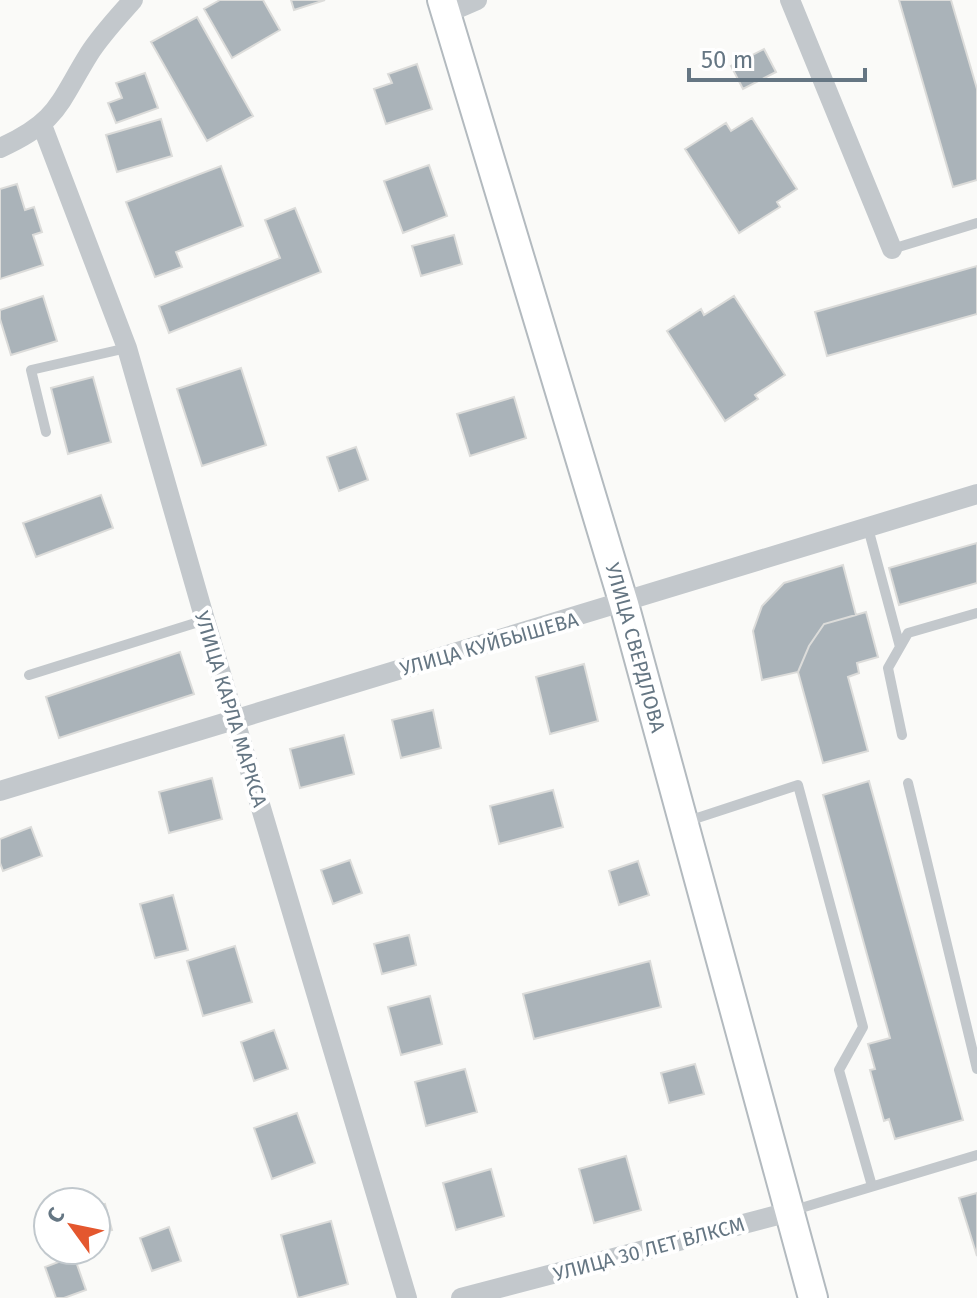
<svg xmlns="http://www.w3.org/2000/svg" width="977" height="1298" font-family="'Fira Sans',sans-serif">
  <rect width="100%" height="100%" fill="#fafaf8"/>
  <path fill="#aab3b9" stroke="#dcdcda" stroke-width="2" d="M220 0H263L280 30 232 58 204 9Z
    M291 0H325L294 10Z
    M899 0H951L977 89V180L953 187Z
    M197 17 253 116 207 141 151 42Z
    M764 49 776 72 743 89 731 66Z
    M417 64 432 109 386 124 374 89 392 83 388 74Z
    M145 73 158 108 116 123 108 103 122 98 116 83Z
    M752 118 797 189 777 202 780 207 739 233 685 149 726 123 731 131Z
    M161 119 172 156 117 172 106 135Z
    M429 165 447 216 403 233 384 181Z
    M221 166 243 226 176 252 182 267 155 277 126 202Z
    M17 184 25 210 34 207 42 232 33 235 43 265 0 279V189Z
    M295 208 321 272 169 333 159 306 280 258 265 220Z
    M454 235 462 264 421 276 412 246Z
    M977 266V314L827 356 815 312Z
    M43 296 57 341 11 355 0 319V310Z
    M734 296 785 375 755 395 758 399 725 421 667 331 701 309 704 315Z
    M241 368 266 445 202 466 177 389Z
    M93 377 111 442 68 454 51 388Z
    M514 397 526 438 470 456 457 414Z
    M356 447 368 480 339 491 327 457Z
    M101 495 113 528 36 557 23 523Z
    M977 543V583L899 605 889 568Z
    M843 565 856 615 824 624 809 646 798 672 762 680 753 631 762 606 784 583Z
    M866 612 878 657 857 663 859 673 848 677 868 751 823 763 798 672 809 646 824 624Z
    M180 652 194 694 59 738 46 697Z
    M584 664 598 721 550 734 536 677Z
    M433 710 441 748 401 758 392 720Z
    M344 735 354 774 300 788 290 749Z
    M212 778 222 819 169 833 159 792Z
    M869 781 963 1120 895 1139 889 1119 884 1121 870 1070 875 1069 868 1044 890 1038 823 795Z
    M553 790 563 827 499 844 490 806Z
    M31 827 42 856 3 871 0 863V839Z
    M350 860 362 893 333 904 321 870Z
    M638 861 649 895 619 905 609 871Z
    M173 895 188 950 155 958 140 904Z
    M409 935 416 965 382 974 374 944Z
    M235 946 252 1002 203 1016 187 961Z
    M650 961 661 1007 534 1039 523 994Z
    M430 996 442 1044 401 1055 388 1007Z
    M274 1030 288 1069 254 1081 241 1042Z
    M695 1064 704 1094 669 1103 661 1073Z
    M465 1069 477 1112 426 1126 415 1082Z
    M297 1113 315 1163 272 1179 254 1128Z
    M626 1156 641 1210 594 1223 579 1169Z
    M491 1169 504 1216 456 1230 443 1183Z
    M977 1193V1256L959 1198Z
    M105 1204 112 1230 96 1234V1206Z
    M331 1221 348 1284 298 1298 281 1235Z
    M169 1227 181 1261 152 1271 140 1238Z
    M74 1256 86 1290 64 1298H56L45 1267Z"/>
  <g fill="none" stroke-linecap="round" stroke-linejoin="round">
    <defs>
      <g id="secondary">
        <path id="s1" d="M442 0 624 604 813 1298"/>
      </g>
    </defs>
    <use href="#secondary" stroke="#b3babf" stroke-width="32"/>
    <path stroke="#c3c8cc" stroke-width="10" d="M892 249 977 223
      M46 432 31 370 127 348
      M868 528 900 647
      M29 675 205 620
      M902 735 888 668 908 633 977 613
      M908 783 977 1069
      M685 822 798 785 863 1027 839 1070 872 1186
      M791 1211 977 1155"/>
    <path stroke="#c3c8cc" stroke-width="20" d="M790 0 892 249
      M447 13 477 0
      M42 125 127 348 205 620 407 1298
      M0 148C58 122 58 104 89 54 101 35 118 17 133 0
      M0 791C325 690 652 595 977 494
      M461 1298 789 1212"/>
    <use href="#secondary" stroke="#fff" stroke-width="28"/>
  </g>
  <g text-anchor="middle" stroke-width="8" stroke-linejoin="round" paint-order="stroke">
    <g font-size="20" fill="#657683" stroke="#fff">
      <text transform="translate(489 644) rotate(-16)" y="7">УЛИЦА КУЙБЫШЕВА</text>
      <text dy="7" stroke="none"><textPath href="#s1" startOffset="676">УЛИЦА СВЕРДЛОВА</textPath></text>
      <text transform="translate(231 709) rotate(73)" y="7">УЛИЦА КАРЛА МАРКСА</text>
      <text transform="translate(649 1249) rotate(-15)" y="7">УЛИЦА 30 ЛЕТ ВЛКСМ</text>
    </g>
  </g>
  <g transform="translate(72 1226) rotate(303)"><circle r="38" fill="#ffffff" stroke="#c1c8cd" stroke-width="2"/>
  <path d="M0-6L14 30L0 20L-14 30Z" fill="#e4572e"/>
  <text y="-12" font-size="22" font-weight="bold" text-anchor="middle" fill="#657683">С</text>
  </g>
  <path d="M689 68v12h176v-12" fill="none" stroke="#657683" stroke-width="4"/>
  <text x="701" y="68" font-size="24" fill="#657683" stroke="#ffffff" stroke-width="6" paint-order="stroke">50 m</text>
</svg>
